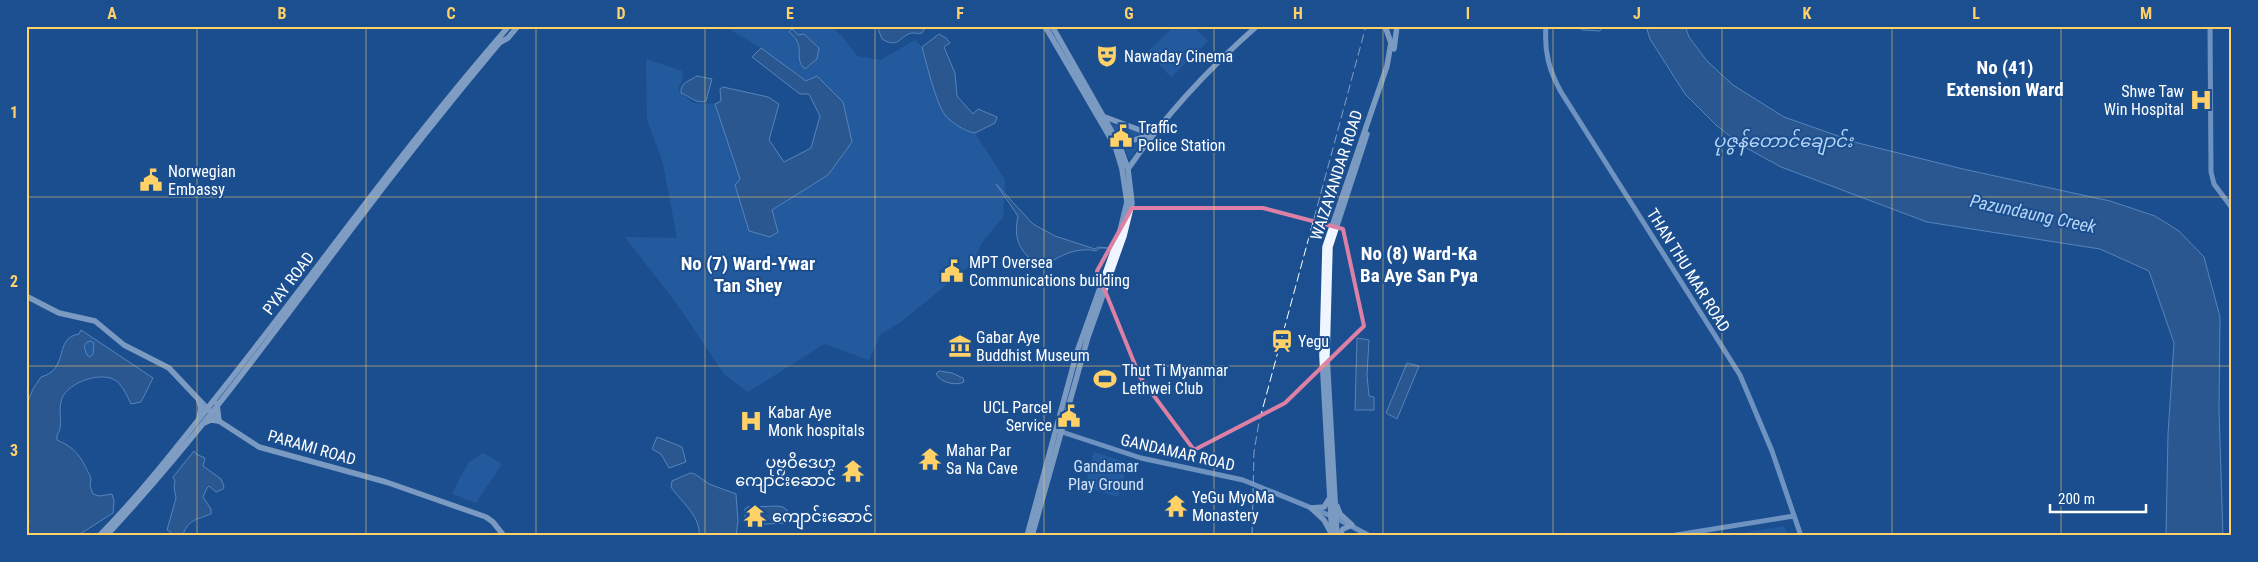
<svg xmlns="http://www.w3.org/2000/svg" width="2258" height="562" font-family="'Roboto Condensed','Noto Sans Myanmar',sans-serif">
  <rect width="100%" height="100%" fill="#1b4f8f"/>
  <path fill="#2e69ad" d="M724 26H830L842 36 857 56 881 60 915 40 922 47 931 78 965 131 975 133 1005 180 1003 217 981 244 974 262 901 322 881 334 869 360 824 344 748 392 724 374 677 304 625 237 677 238 663 163 647 120 646 59 682 71 683 80 679 86V92L693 103 715 104 741 179 772 211 828 175 851 142 806 81 761 48Z
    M1175 26H1193L1208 41 1171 77 1147 52Z
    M1111 124 1143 134 1120 139Z
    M1145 139 1129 159 1124 146Z
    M91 341 94 343 93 355 90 357 87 355 84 346 87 342Z
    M1094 452 1128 463 1118 497 1085 487Z
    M483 453 502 464 476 503 452 494 468 463Z
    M1784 526 1788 536H1724Z"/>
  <path fill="#3c6290" stroke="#9cc4f0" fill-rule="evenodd" d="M877 26H926L922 33C919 34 916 33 913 33 900 34 900 50 882 39Z
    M1646 26H1685L1689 37 1707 61 1733 85 1784 117 1858 143 1963 169 2110 201 2155 216 2179 231 2204 257 2220 317 2219 409 2223 536H2166L2168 434 2174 343 2149 271 2100 249 1927 222 1781 167 1741 145 1716 125 1685 94 1650 39Z
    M792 29 798 35 804 34 819 48 817 59 805 69C792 57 808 47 789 32Z
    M939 34 946 38 950 43 944 47 955 73 957 96 973 114 978 109 997 117 995 123 975 133C964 131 952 123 945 115 936 103 926 62 922 47Z
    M761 48 806 81 817 76 843 102 852 142 828 175 772 210 778 232 770 237 749 231 735 185 740 179 715 104 721 101 720 89 723 87 768 97 779 104 769 140 784 162 811 148 820 116 809 94H800L752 57Z
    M697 76 712 79 706 101C696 104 691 97 681 93 680 82 690 81 697 76Z
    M996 184 1033 224 1055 236 1095 249 1098 247 1108 248H1099L1096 251C1081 247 1065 253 1052 261 1046 264 1045 266 1037 266 1020 250 1013 240 1018 216Z
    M81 330 153 378 141 402 131 404C127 396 122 383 113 379 97 372 64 384 61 402 58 413 64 426 57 435V440C78 449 81 458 91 478L90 486 93 494 99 496 112 494 114 501 113 513 77 536H26L29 521 26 506V406L33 389 41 377C70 369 53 338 79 334ZM91 341 94 343 93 354 90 357 87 355 84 346 87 342Z
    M1357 338 1369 340 1367 375 1369 396 1374 397V410H1355Z
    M1407 363 1419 366 1397 419 1386 413Z
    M939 371 952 373 963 378 964 382C956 386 941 383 936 374Z
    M657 437 682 447 686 462 669 468 661 454 652 449Z
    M194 451 196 454 205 458 203 466 221 479 224 486 223 489 216 492 209 486 207 488 203 497 211 509V514C198 519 187 520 183 535L170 536 171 532 167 530 176 498 174 487 175 481 173 477Z
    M690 473 695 474 709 484 736 494 738 521 736 536H699C701 516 681 502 671 487L672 481Z
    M777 506 783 507 788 511 786 523 750 525 745 521V509L747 507Z"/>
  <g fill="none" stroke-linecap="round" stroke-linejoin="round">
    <path stroke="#9cc4f0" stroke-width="1" d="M1575 26 1583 30 1600 31 1605 26"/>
    <path stroke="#d6e6fa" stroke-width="5" d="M1546 26C1544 52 1549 70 1561 92L1740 375 1772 451 1801 536
      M2210 26 2211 172 2214 184 2232 208
      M1059 431 1141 458 1243 480 1336 518 1370 536
      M1670 536 1794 516"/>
    <path stroke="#f0f6ff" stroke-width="5.5" d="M499 43 508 38 518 26
      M1394 49 1397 26
      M1105 117 1145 132 1155 129
      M1116 146 1152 134
      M1128 169C1166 114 1207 70 1257 26
      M26 296 59 313 95 321 124 345 169 368 219 421 259 447 386 482 486 517 493 522 504 536
      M1337 506 1340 514 1352 525
      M1311 508 1324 520 1331 533
      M1311 508 1324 507 1329 499
      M1027 536 1077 352 1119 235 1127 202 1122 169 1115 146 1045 26
      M1032 536 1088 337 1124 236 1132 203 1128 169 1119 144 1052 26
      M1332 536 1322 356 1325 247 1387 66 1391 43 1385 26
      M1337 536 1327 356 1330 247 1367 134
      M1339 536 1343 529 1352 525"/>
    <path stroke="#f8faff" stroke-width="5.5" d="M199 401 201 408 199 418
      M204 423 211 420 219 421 217 404
      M99 536C142 492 176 448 214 400 313 276 404 146 509 26
      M106 536C195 441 272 335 350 231 399 166 449 103 501 41"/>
    <path stroke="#fff" stroke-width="1" stroke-dasharray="9 4" stroke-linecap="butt" d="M1252 536 1254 452 1259 422 1366 26"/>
  </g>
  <path d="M0 0H2258V562H0ZM1132 208H1263L1343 229 1364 326 1285 403 1194 450 1140 377 1097 271Z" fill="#1b4f8f" fill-opacity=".55" fill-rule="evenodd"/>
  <path fill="none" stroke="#dd80a5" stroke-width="4" stroke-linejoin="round" d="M1132 208H1263L1343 229 1364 326 1285 403 1194 450 1140 377 1097 271Z"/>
  <path fill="none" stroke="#ffd166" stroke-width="1" stroke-opacity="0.55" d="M197 26V536M366 26V536M536 26V536M705 26V536M875 26V536M1044 26V536M1214 26V536M1383 26V536M1553 26V536M1722 26V536M1892 26V536M2061 26V536M26 197H2232M26 366H2232"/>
  <defs>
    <symbol id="theatre-bare" viewBox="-9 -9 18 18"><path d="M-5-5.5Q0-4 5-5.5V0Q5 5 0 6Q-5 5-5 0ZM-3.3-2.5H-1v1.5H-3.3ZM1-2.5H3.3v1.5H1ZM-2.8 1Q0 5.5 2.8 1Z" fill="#ffd166" stroke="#1b4f8f" stroke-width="2.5" paint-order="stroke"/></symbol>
    <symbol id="hospital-bare" viewBox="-9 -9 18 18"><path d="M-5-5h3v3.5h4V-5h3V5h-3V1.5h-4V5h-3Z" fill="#ffd166" stroke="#1b4f8f" stroke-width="2.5" paint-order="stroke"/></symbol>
    <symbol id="civic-bare" viewBox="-9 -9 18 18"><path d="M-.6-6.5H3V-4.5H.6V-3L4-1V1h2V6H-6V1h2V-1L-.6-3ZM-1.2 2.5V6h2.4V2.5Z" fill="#ffd166" stroke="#1b4f8f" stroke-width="2.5" paint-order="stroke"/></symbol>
    <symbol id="station-bare" viewBox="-9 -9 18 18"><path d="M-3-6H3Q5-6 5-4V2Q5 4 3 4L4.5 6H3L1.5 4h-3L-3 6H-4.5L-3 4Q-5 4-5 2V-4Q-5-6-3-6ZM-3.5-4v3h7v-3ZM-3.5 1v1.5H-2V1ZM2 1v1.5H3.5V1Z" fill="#ffd166" stroke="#1b4f8f" stroke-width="2.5" paint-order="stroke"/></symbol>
    <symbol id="museum-bare" viewBox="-9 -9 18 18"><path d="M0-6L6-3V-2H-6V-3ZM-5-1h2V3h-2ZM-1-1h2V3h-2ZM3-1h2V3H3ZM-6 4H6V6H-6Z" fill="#ffd166" stroke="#1b4f8f" stroke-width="2.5" paint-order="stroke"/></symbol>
    <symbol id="stadium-bare" viewBox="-9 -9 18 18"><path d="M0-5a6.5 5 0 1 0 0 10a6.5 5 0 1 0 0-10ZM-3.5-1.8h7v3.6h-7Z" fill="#ffd166" stroke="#1b4f8f" stroke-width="2.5" paint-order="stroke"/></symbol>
    <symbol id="temple-bare" viewBox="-9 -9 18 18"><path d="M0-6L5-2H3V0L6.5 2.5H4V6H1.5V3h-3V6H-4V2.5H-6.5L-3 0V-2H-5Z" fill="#ffd166" stroke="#1b4f8f" stroke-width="2.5" paint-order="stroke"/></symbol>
  </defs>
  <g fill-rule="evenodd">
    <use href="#theatre-bare" x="1091" y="40" width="32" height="32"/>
    <use href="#hospital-bare" x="2185" y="84" width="32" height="32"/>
    <use href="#civic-bare" x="1105" y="120" width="32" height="32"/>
    <use href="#civic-bare" x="135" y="164" width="32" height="32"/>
    <use href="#civic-bare" x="936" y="255" width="32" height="32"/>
    <use href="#station-bare" x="1266" y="325" width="32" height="32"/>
    <use href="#museum-bare" x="944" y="330" width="32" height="32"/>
    <use href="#stadium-bare" x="1089" y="363" width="32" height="32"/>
    <use href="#civic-bare" x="1053" y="400" width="32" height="32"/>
    <use href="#hospital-bare" x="735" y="405" width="32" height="32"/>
    <use href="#temple-bare" x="914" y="443" width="32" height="32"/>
    <use href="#temple-bare" x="837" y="455" width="32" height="32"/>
    <use href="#temple-bare" x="1160" y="490" width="32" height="32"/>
    <use href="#temple-bare" x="739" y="500" width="32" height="32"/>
  </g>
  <g text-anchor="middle" stroke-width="4" stroke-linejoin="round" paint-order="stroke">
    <g font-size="16" fill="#fff" stroke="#1b4f8f" text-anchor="start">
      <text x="1124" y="62">Nawaday Cinema</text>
      <text x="2184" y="97" text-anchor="end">Shwe Taw<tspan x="2184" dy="18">Win Hospital</tspan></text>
      <text x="1138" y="133">Traffic<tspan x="1138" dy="18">Police Station</tspan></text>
      <text x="168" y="177">Norwegian<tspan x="168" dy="18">Embassy</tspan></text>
      <text x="969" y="268">MPT Oversea<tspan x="969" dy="18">Communications building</tspan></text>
      <text x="976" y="343">Gabar Aye<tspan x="976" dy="18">Buddhist Museum</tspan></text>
      <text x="1298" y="347">Yegu</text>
      <text x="1122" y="376">Thut Ti Myanmar<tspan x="1122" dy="18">Lethwei Club</tspan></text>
      <text x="1052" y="413" text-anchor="end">UCL Parcel<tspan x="1052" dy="18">Service</tspan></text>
      <text x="768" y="418">Kabar Aye<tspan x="768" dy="18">Monk hospitals</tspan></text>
      <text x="946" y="456">Mahar Par<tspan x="946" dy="18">Sa Na Cave</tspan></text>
      <text x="836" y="468" text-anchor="end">ပုဗ္ဗဝိဒေဟ<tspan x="836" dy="18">ကျောင်းဆောင်</tspan></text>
      <text x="1192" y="503">YeGu MyoMa<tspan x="1192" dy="18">Monastery</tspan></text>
      <text x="772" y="522">ကျောင်းဆောင်</text>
    </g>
    <g font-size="16" fill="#fff" stroke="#1b4f8f">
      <text transform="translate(1336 175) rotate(-72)" y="6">WAIZAYANDAR ROAD</text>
      <text transform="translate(1689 270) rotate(58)" y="6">THAN THU MAR ROAD</text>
      <text transform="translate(288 283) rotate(-53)" y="6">PYAY ROAD</text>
      <text transform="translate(312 447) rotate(16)" y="6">PARAMI ROAD</text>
      <text transform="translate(1178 452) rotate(13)" y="6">GANDAMAR ROAD</text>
    </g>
    <g font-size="16" fill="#cfe3fa" stroke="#1b4f8f">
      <text x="1106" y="472">Gandamar<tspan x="1106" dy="18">Play Ground</tspan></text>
    </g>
    <g font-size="18" font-style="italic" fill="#b5d3f5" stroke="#1b4f8f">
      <text x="1783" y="147">ပုဇွန်တောင်ချောင်း</text>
      <text transform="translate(2033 214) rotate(12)" y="6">Pazundaung Creek</text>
    </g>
    <g font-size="19" font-weight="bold" fill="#fff" stroke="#1b4f8f">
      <text x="2005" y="74">No (41)<tspan x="2005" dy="22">Extension Ward</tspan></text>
      <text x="1419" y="260">No (8) Ward-Ka<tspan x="1419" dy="22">Ba Aye San Pya</tspan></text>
      <text x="748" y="270">No (7) Ward-Ywar<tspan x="748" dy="22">Tan Shey</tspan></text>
    </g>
  </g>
  <rect width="2258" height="562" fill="none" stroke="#1b4f8f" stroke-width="55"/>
  <path d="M2050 504v8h96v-8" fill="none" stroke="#ffffff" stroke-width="2.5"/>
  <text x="2058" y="504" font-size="15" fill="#ffffff" stroke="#1b4f8f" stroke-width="4" paint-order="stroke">200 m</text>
  <rect x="28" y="28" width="2202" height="506" fill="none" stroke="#ffd166" stroke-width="2"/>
  <g font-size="16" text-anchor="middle" font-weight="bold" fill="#ffd166">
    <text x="112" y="19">A</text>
    <text x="282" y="19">B</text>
    <text x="451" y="19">C</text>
    <text x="621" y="19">D</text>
    <text x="790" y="19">E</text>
    <text x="960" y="19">F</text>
    <text x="1129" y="19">G</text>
    <text x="1298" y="19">H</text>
    <text x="1468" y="19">I</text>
    <text x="1637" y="19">J</text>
    <text x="1807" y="19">K</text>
    <text x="1976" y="19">L</text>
    <text x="2146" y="19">M</text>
    <text x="14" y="118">1</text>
    <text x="14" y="287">2</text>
    <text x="14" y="456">3</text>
  </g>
</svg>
